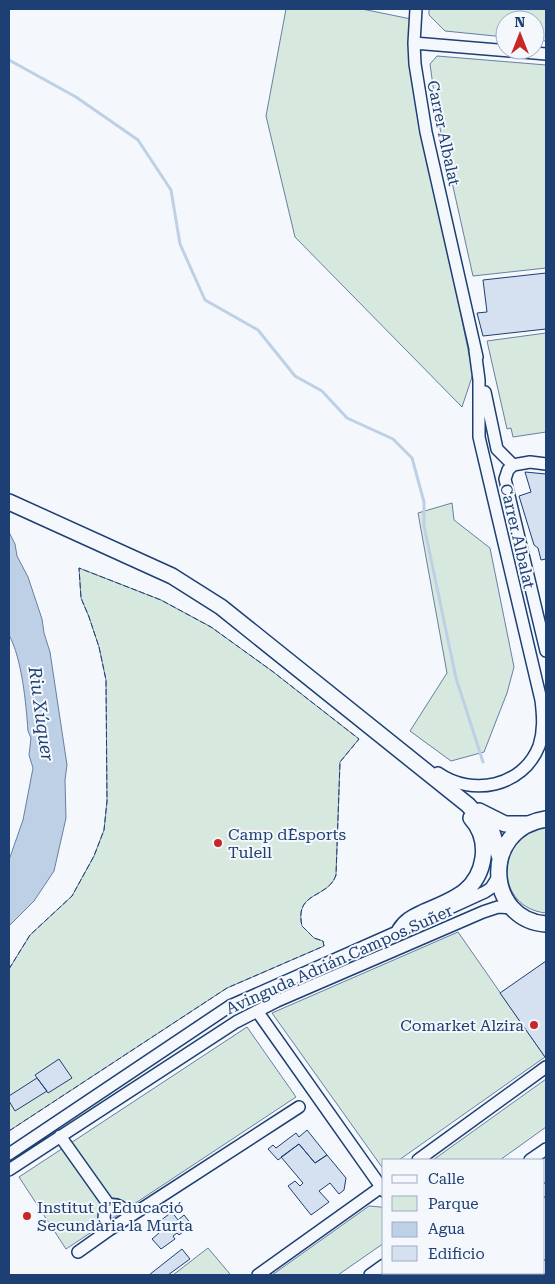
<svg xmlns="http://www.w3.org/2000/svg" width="555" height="1284" font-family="'Roboto Serif',serif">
  <rect width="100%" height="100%" fill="#f4f7fb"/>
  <path fill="#d7e8df" stroke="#687fa3" d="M286 9H362L411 19 420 115 473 374 462 407 295 237 266 116Z
    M429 9H546V41L535 40V20H505V37L445 31 429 15Z
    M437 56 546 65V268L473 276 437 115 430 64Z
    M546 333V432L513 437 511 428 507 429 487 341Z
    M452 503 454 520 490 548 514 667 507 693 484 752 451 761 410 731 447 673 418 513Z
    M79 568 161 600 211 627 272 671 359 739 340 762 336 875C328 899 294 891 302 926L314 938 323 941 324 946 227 988 9 1131V969L30 935 72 896 94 856 104 830 107 801 106 680 99 647 89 617 81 598Z
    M546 827V913C495 908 493 837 546 827Z
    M458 932 545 1057 399 1160H384V1170L272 1013Z
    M247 1027 296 1097 66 1249 19 1177Z
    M546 1079V1127L500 1160H433Z
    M369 1206 381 1207 384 1211V1243L338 1275H272Z
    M208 1248 230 1274 227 1275H173Z"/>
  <path fill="#bed0e5" stroke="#687fa3" d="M9 532 15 544 17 556 28 577 42 619 44 633 50 652 67 765 65 780 66 818 54 871 34 901 9 926V860L23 820 33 768 29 755 31 738 28 731C26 703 22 659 9 635Z"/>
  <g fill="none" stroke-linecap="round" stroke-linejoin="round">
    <path stroke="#bed0e5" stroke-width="3" d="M9 60 76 97 138 140 171 190 180 244 205 300 258 330 295 376 322 391 347 418 393 439 412 458 424 502V526L456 678 483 762"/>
  </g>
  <path fill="#d5e0f0" stroke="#1d3f73" d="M546 273V329L483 336 477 313 487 312 483 280Z
    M525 472 546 474V559L541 560 538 548 534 545 519 496 531 492Z
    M546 961V1056L545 1057 500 993Z
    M59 1059 72 1078 48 1093 35 1075Z
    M37 1078 47 1091 15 1111 9 1101V1096Z
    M307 1130 327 1155 315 1163 299 1144 278 1160 268 1149 273 1145 276 1148 296 1133 299 1137Z
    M299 1144 315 1163 327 1155 346 1178 344 1190 339 1194 330 1183 319 1191 329 1202 311 1215 288 1186 295 1181 300 1186 303 1183 281 1157Z
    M172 1212 178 1220 184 1215 192 1225 179 1235 177 1233 173 1236 175 1239 161 1249 152 1239 159 1233 153 1226Z
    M182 1249 190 1259 168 1275H149Z"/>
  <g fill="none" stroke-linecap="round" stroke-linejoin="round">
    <defs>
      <path id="minor" d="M416 9 414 43 415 64 426 132 477 357
        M414 43 546 54
        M485 392 497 449 513 465
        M513 465 508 470 505 479 546 651
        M513 465 530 462 546 464
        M438 773C472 797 523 787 539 746 544 730 543 716 541 700L479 437V380L475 350
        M439 913 485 892 491 888 498 877
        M257 1011 384 1191
        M60 1136 109 1205C102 1214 103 1220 109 1230L78 1252
        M9 1154 230 1006 406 928
        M418 1160 546 1067
        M530 1160 546 1149
        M9 1170 236 1022 277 1001 483 912 498 907 513 908
        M544 1191 546 1189
        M109 1205C120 1203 123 1209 130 1216
        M109 1230 299 1107
        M544 1268 546 1266
        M444 1273 446 1275
        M258 1275 384 1185
        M370 1275 384 1265
        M426 1275 429 1273
        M533 1275 537 1273"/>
      <path id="major" d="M9 502 172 576 221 607 468 805 492 832 500 858
        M479 811 505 824H527
        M546 819C480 829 486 920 546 924
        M400 930C406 920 414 917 424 912 452 900 478 892 483 858 485 843 481 829 471 818"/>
    </defs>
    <use href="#minor" stroke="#1d3f73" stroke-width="14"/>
    <use href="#major" stroke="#1d3f73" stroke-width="18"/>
    <use href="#minor" stroke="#f4f7fb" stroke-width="11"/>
    <use href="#major" stroke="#f4f7fb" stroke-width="15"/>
    <path stroke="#1d3f73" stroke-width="1" stroke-dasharray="6 2.5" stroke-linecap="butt" d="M9 969 30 935 72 896 94 856 104 830 107 801 106 680 99 647 89 617 81 598 79 568 161 600 211 627 272 671 359 739 340 762 336 875C328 899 294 891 302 926L314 938 323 941 324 946 227 988 9 1131"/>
  </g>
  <g fill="#c62828" stroke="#f4f7fb" stroke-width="2">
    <circle cx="218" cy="843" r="5"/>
    <circle cx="534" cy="1025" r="5"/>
    <circle cx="27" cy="1216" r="5"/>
  </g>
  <g text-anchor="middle" stroke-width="4" stroke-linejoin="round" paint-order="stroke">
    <g font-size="16" fill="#1d3f73" stroke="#f4f7fb">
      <text transform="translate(444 133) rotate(78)" y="6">Carrer Albalat</text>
      <text transform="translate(518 536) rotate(77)" y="6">Carrer Albalat</text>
      <text transform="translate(339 959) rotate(-24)" y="6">Avinguda Adrián Campos Suñer</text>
    </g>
    <g font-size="16" fill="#1d3f73" stroke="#f4f7fb" text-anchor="start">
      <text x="228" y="840">Camp d´Esports<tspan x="228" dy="18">Tulell</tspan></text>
      <text x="524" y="1031" text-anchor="end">Comarket Alzira</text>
      <text x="37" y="1213">Institut d'Educació<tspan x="37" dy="18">Secundària la Murta</tspan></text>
    </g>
    <g font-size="18" font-style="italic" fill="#1d3f73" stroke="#f4f7fb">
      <text transform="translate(41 714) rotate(82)" y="6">Riu Xúquer</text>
    </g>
  </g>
  <rect width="555" height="1284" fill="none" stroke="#1d3f73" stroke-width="20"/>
  <rect x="382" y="1159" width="162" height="115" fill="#f4f7fb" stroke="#9eadc5"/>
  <rect x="392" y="1175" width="25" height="8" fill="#f4f7fb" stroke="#9eadc5"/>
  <text x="428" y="1184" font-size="15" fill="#1d3f73">Calle</text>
  <rect x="392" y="1196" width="25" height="15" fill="#d7e8df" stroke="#9eadc5"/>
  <text x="428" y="1209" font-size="15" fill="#1d3f73">Parque</text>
  <rect x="392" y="1222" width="25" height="15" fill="#bed0e5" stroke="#9eadc5"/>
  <text x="428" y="1234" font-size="15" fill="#1d3f73">Agua</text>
  <rect x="392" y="1246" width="25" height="15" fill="#d5e0f0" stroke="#9eadc5"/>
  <text x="428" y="1259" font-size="15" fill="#1d3f73">Edificio</text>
  <g transform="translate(520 35)"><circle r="24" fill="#f4f7fb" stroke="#9eadc5"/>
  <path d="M0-4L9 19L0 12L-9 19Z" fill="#c62828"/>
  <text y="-8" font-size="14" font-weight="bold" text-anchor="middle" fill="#1d3f73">N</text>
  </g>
</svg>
